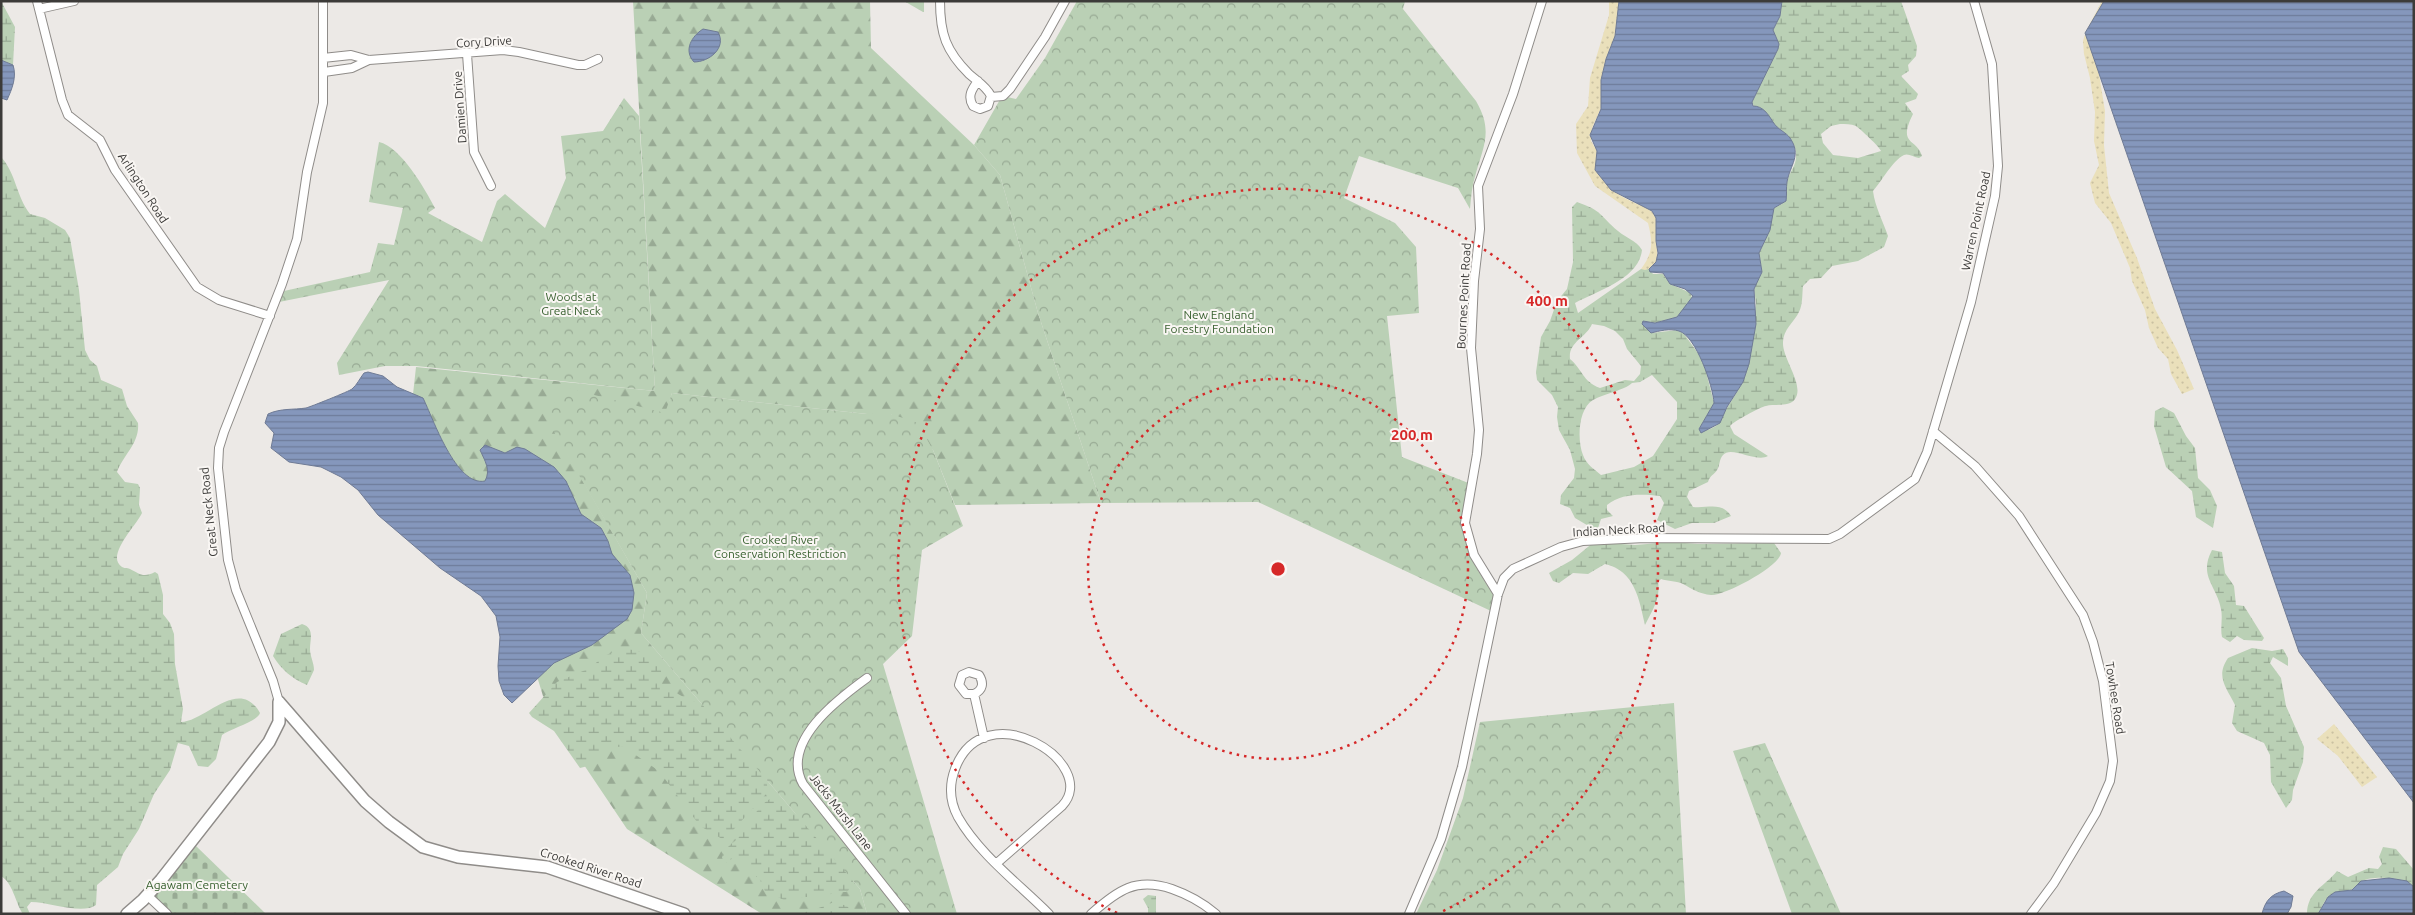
<svg xmlns="http://www.w3.org/2000/svg" width="2415" height="915" font-family="Ubuntu,sans-serif">
  <defs>
    <pattern id="forest-firs" width="22" height="20" patternUnits="userSpaceOnUse" patternTransform="scale(1.25)"><rect width="22" height="20" fill="#bad0b5"/><path d="M5 1l3.5 6h-7zM16 11l3.5 6h-7z" fill="#98aa94"/></pattern>
    <pattern id="wetland-marsh" width="20" height="14" patternUnits="userSpaceOnUse" patternTransform="scale(1.25)"><rect width="20" height="14" fill="#bad0b5"/><path d="M1 5h8M5 5V1M11 12h8M15 12V8" fill="none" stroke="#98aa94"/></pattern>
    <pattern id="sand-dots" width="8" height="8" patternUnits="userSpaceOnUse" patternTransform="scale(1.25)"><rect width="8" height="8" fill="#eae0bb"/><path d="M2 2h.1M6 6h.1" fill="none" stroke="#cac1a2" stroke-width="1.8" stroke-linecap="round"/></pattern>
    <pattern id="cemetery-stones" width="16" height="16" patternUnits="userSpaceOnUse" patternTransform="scale(1.25)"><rect width="16" height="16" fill="#bad0b5"/><path d="M2 7V4a2 2 0 0 1 4 0v3zM10 15v-3a2 2 0 0 1 4 0v3z" fill="#98aa94"/></pattern>
    <pattern id="park-crowns" width="20" height="18" patternUnits="userSpaceOnUse" patternTransform="scale(1.25)"><rect width="20" height="18" fill="#bad0b5"/><path d="M2 6a3 3 0 1 1 6 0M12 15a3 3 0 1 1 6 0" fill="none" stroke="#98aa94"/></pattern>
    <pattern id="water-rules" width="6" height="5" patternUnits="userSpaceOnUse" patternTransform="scale(1.25)"><rect width="6" height="5" fill="#8597bc"/><path d="M0 2.5h6" fill="none" stroke="#6e7c9a"/></pattern>
  </defs>
  <rect width="100%" height="100%" fill="#ece9e6"/>
  <path fill="url(#forest-firs)" d="M633 1H870L871 48 974 145 1000 175 1038 313 1101 503 955 505 933 450 891 414H867L672 393 666 413 547 418 647 593 641 633 860 889 867 914H762L627 829 586 768 543 696 528 647 406 458 416 367 655 391Z"/>
  <path fill="url(#wetland-marsh)" fill-rule="evenodd" d="M1 1 15 27 13 65 1 60Z
    M904 1H924V12H923Z
    M1782 1H1901L1917 46 1916 56 1908 65 1909 71 1901 76 1918 94 1916 99 1905 103 1913 114C1897 146 1917 138 1922 156L1919 158C1914 157 1908 153 1904 155 1892 161 1882 181 1873 191 1875 207 1883 221 1888 236L1884 247 1858 261 1832 266 1821 278 1810 279 1803 286C1802 294 1803 304 1799 312 1794 322 1783 330 1783 342 1782 359 1805 385 1795 399 1790 407 1774 404 1766 406 1760 407 1733 422 1730 426L1734 434 1768 456C1756 463 1731 445 1723 455 1719 459 1720 466 1717 470 1714 475 1710 475 1708 482L1689 491 1687 497 1693 507C1706 509 1722 501 1731 516L1714 523H1692L1675 529 1657 520 1664 503 1660 496C1642 494 1622 493 1607 505V510L1613 516 1601 519 1597 531 1575 518 1570 508 1560 504 1561 495 1574 478 1575 469 1570 450 1559 430 1557 417 1558 407 1552 395 1537 380 1536 372 1541 337 1550 321 1557 301 1567 289 1573 262 1572 207 1577 202C1603 211 1599 215 1618 231 1626 238 1636 240 1642 250 1639 279 1597 291 1575 303L1578 313 1641 269H1649L1653 274H1663L1670 284 1691 293 1692 300 1677 317 1655 323 1643 321 1651 333 1678 330 1684 334 1703 360 1714 403 1699 429 1708 430 1716 426 1743 382 1751 349 1756 303 1754 289 1762 272 1759 253 1765 241 1774 208 1782 204C1787 193 1784 189 1788 179 1790 172 1796 165 1796 157 1798 130 1761 124 1752 102L1778 49 1779 44 1773 30 1780 16ZM1840 124C1845 124 1851 124 1856 126 1860 129 1880 147 1881 151L1858 158 1833 155 1823 143 1821 134 1831 126ZM1592 324 1604 326 1615 331 1623 339 1627 349 1641 366 1640 374 1634 381 1625 380 1600 388C1582 381 1583 370 1570 359 1568 342 1586 338 1592 324ZM1652 375 1677 402V419L1653 456 1634 467 1601 475C1594 469 1586 464 1583 455 1577 440 1578 409 1593 400 1604 394 1625 390 1632 383L1640 382Z
    M1 157C16 173 16 196 30 214L45 218 65 230 70 238 79 290 85 350 90 360 97 366 101 380 122 389 127 406 138 423C140 443 123 455 117 472L125 482 138 484 140 488 139 505 142 513C136 526 105 556 122 567 126 569 126 567 130 569 140 574 143 578 155 572L158 574 163 595V614L170 623 174 634 175 664 183 709 181 722C206 721 239 676 260 713 257 722 231 728 222 735L216 759 208 767 198 766 189 746 178 743 170 770 154 794 139 829 123 854 118 867 97 885 96 905C82 915 50 902 31 902L27 907 30 914H23C15 902 13 883 1 876Z
    M2163 407 2174 413 2186 436 2195 448 2198 478 2210 490 2217 506 2213 528 2196 517 2192 491 2166 467 2154 426 2155 411Z
    M1594 542 1635 545 1672 542 1698 544 1764 543H1774L1781 553C1780 566 1725 596 1711 595 1700 594 1692 589 1683 584 1678 581 1667 581 1661 579L1658 582C1661 598 1652 611 1645 625 1639 599 1635 571 1605 564L1588 574 1573 573 1559 583 1553 581 1549 573 1572 560Z
    M2212 550 2222 552 2225 573 2234 586 2236 605 2244 606 2264 638 2262 641 2244 640 2237 636 2230 642 2222 637C2220 628 2223 619 2221 609 2217 586 2198 576 2212 550Z
    M302 624C315 628 310 639 310 649 310 656 314 663 314 670L307 685C292 679 281 669 273 656L281 634Z
    M2252 648 2272 651 2283 649 2288 658V666L2273 657 2270 663 2281 678 2286 706 2304 747 2303 762 2293 790 2292 800 2286 808 2271 782 2270 755 2264 743 2237 731 2232 723 2235 705C2227 688 2215 677 2228 658Z
    M620 649C636 649 659 654 662 675 663 680 659 685 660 690H671L687 699 710 707 766 778 768 792 724 840 700 826 659 771 624 747C611 745 592 754 588 766L580 768 554 731 532 717 529 713 557 682 590 668 604 656Z
    M772 798 778 800 804 820 854 873 852 888 846 892H834L826 897H804L784 900 765 891 760 880 738 859 733 858 726 863 722 858C723 850 730 845 736 840 748 828 757 804 772 798Z
    M2383 847 2396 849 2414 870V887C2406 877 2373 875 2362 881 2358 883 2357 887 2353 889 2346 893 2335 890 2328 897 2324 901 2321 909 2318 914H2307C2307 892 2325 886 2337 871L2348 877 2369 868 2378 869 2382 864 2379 857Z
    M1148 895 1156 896V914H1148V908L1143 899Z
    M834 902 847 906 854 914H794L811 911Z"/>
  <path fill="url(#sand-dots)" d="M1609 1H1619L1615 37 1606 59 1601 80V108L1592 128 1591 141 1597 151C1594 179 1611 192 1635 203 1640 205 1648 208 1652 212 1661 220 1655 231 1656 241 1657 253 1661 266 1645 270L1641 269C1653 253 1653 243 1648 223L1595 186 1577 153 1576 124 1588 106 1590 78 1609 15Z
    M2102 1H2117L2097 62 2105 111 2104 145 2109 193 2137 258 2155 309 2177 350 2194 389 2182 394 2171 374 2168 359 2158 348 2149 328 2145 310 2132 281 2130 268 2111 223 2095 203 2090 183 2099 165 2094 141 2095 112 2090 78 2084 54 2083 41 2086 31Z
    M2334 724 2377 777 2362 787 2338 756 2317 739Z"/>
  <path fill="url(#cemetery-stones)" d="M195 845 266 914H171L154 897Z"/>
  <path fill="url(#park-crowns)" d="M1077 1H1405L1403 9 1476 101C1493 130 1484 145 1476 173 1472 185 1471 197 1470 209L1458 188 1359 156 1344 198 1395 223 1416 247 1419 313 1387 316 1402 457 1471 484C1469 498 1465 513 1464 527 1463 552 1482 575 1494 596L1491 611 1258 502 1101 503 1038 313 1000 175 974 145 1002 96 1016 99 1045 58Z
    M624 98 639 116 655 391 416 366H385L339 375 337 363 389 280 279 302 284 291 370 272 378 243 394 245 403 208 369 202 379 142C401 147 425 189 435 208L428 213 482 242 497 201 505 194 545 228 566 178 561 136 603 131Z
    M563 387 665 413 672 393 867 414H891L918 423 933 450 963 526 922 550 912 636 883 664 957 914H867L860 889 641 633 647 593 546 418Z
    M1674 703 1686 914H1416L1437 870 1463 798 1480 722Z
    M1765 743 1841 914H1792L1733 751Z"/>
  <path fill="url(#water-rules)" stroke="#6f7b95" d="M1619 1H1782L1780 16 1773 30 1779 44 1778 49 1752 102 1753 106C1763 106 1768 114 1773 122 1778 130 1786 132 1790 138 1802 155 1790 165 1787 182 1786 188 1787 194 1786 201L1774 208 1770 230 1759 253 1762 272 1754 289 1756 324 1749 364 1743 382 1727 407 1720 423 1701 433 1699 429 1714 403C1713 386 1696 336 1679 331 1670 328 1659 331 1651 333L1642 324 1643 321 1655 323 1677 317 1693 296 1685 289 1670 284 1663 273 1650 272 1649 269 1656 262 1658 253 1656 241V218L1652 211 1611 190 1595 170 1597 151 1590 135 1601 109V80L1606 59 1615 36Z
    M2104 1H2414V803L2299 652 2085 33Z
    M703 29 718 32C727 48 709 62 694 62 683 50 692 36 703 29Z
    M1 60 13 65C17 77 12 89 7 100L1 98Z
    M368 372 383 376 397 387 423 398C433 418 456 487 485 481 491 470 485 461 480 450L485 445 505 453 517 447 525 449 554 467 566 481 581 514 601 528 608 541 612 554 630 575 634 593 632 610 627 619 592 645 554 663 512 703 504 695 499 681 498 666 500 637 496 616 481 596 440 568 378 515 358 490 341 477 321 467 289 462 271 448 274 433 265 423 268 414C281 408 293 410 306 408 310 407 350 391 352 389 357 385 360 378 364 373Z
    M2389 878 2407 881 2414 887V914H2318L2328 897 2335 892 2352 890 2361 881Z
    M2284 891 2293 896 2291 907 2287 914H2262C2265 901 2271 894 2284 891Z"/>
  <g fill="none" stroke-linecap="round" stroke-linejoin="round">
    <defs>
      <path id="street" d="M37 1 62 100 68 115 100 140 115 170 197 287 219 300 270 316
        M940 1C940 34 946 51 969 74 977 81 987 87 991 96L988 106 980 109 973 106C967 96 972 89 978 81
        M39 9 74 1
        M467 54 474 152 491 186
        M323 58 351 55 369 60 503 50 519 52 578 65H585L598 59
        M324 72 352 68 369 60
        M991 97 1003 96 1010 89 1045 37 1065 1
        M1933 431 1975 466 2019 516 2083 615 2093 642 2103 681 2113 761 2110 781 2096 813 2054 883 2031 914
        M1498 594 1474 555 1465 523 1477 454 1479 430 1471 348 1474 281 1480 229 1478 186 1513 94 1542 1
        M867 678C838 699 780 742 803 784L906 914
        M974 694H966L959 685 962 675 969 672 979 675C984 683 983 690 974 694L984 738
        M279 702 273 681 236 590 228 560 218 468 219 448 224 432 282 284 297 239 307 172 323 103V1
        M997 863 1062 806C1102 764 984 690 955 769 949 785 950 802 958 817 979 854 1019 884 1049 914
        M148 896 167 914
        M1091 914C1118 890 1136 877 1172 889 1189 895 1202 902 1216 914
        M1409 914 1441 839 1462 767 1498 594 1504 578 1513 569 1561 547 1583 541 1645 538 1829 539 1840 534 1915 479 1927 452 1971 302 1995 196 1998 166 1992 64 1974 1"/>
      <path id="secondary" d="M279 702 365 801 389 822 423 847 458 857 547 867 684 914
        M127 914 143 900 161 880 269 742 279 722V702"/>
    </defs>
    <use href="#street" stroke="#8f8c89" stroke-width="10"/>
    <use href="#secondary" stroke="#8f8c89" stroke-width="14"/>
    <use href="#street" stroke="#fff" stroke-width="8"/>
    <use href="#secondary" stroke="#fff" stroke-width="11"/>
  </g>
  <g fill="none" stroke="#d62828" stroke-width="2.5" stroke-dasharray="2.5 5">
    <circle cx="1278" cy="569" r="190"/>
    <path d="M1117 913A380 380 0 1 1 1439 913"/>
  </g>
  <g text-anchor="middle" stroke-width="4" stroke-linejoin="round" paint-order="stroke">
    <g font-size="12" fill="#3c3b39" stroke="#f9f6f3">
      <text transform="translate(484 42) rotate(-3)" y="4">Cory Drive</text>
      <text transform="translate(460 107) rotate(-94)" y="4">Damien Drive</text>
      <text transform="translate(143 188) rotate(57)" y="4">Arlington Road</text>
      <text transform="translate(1976 221) rotate(-78)" y="4">Warren Point Road</text>
      <text transform="translate(1464 296) rotate(-87)" y="4">Bournes Point Road</text>
      <text transform="translate(209 512) rotate(-96)" y="4">Great Neck Road</text>
      <text transform="translate(1619 530) rotate(-3)" y="4">Indian Neck Road</text>
      <text transform="translate(2115 698) rotate(81)" y="4">Towhee Road</text>
      <text transform="translate(841 812) rotate(52)" y="4">Jacks Marsh Lane</text>
      <text transform="translate(591 868) rotate(18)" y="4">Crooked River Road</text>
    </g>
    <g font-size="12" fill="#3a6231" stroke="#f9f6f3">
      <text x="571" y="301">Woods at<tspan x="571" dy="14">Great Neck</tspan></text>
      <text x="1219" y="319">New England<tspan x="1219" dy="14">Forestry Foundation</tspan></text>
      <text x="780" y="544">Crooked River<tspan x="780" dy="14">Conservation Restriction</tspan></text>
      <text x="197" y="889">Agawam Cemetery</text>
    </g>
  </g>
  <circle cx="1278" cy="569" r="8" fill="#d62828" stroke="#f9f6f3" stroke-width="2.5"/>
  <g font-size="15" text-anchor="middle" font-weight="bold" fill="#d62828" stroke="#f9f6f3" stroke-width="4" stroke-linejoin="round" paint-order="stroke">
    <text x="1547" y="306">400 m</text>
    <text x="1412" y="440">200 m</text>
  </g>
  <rect width="2415" height="915" fill="none" stroke="#3c3b39" stroke-width="5"/>
</svg>
